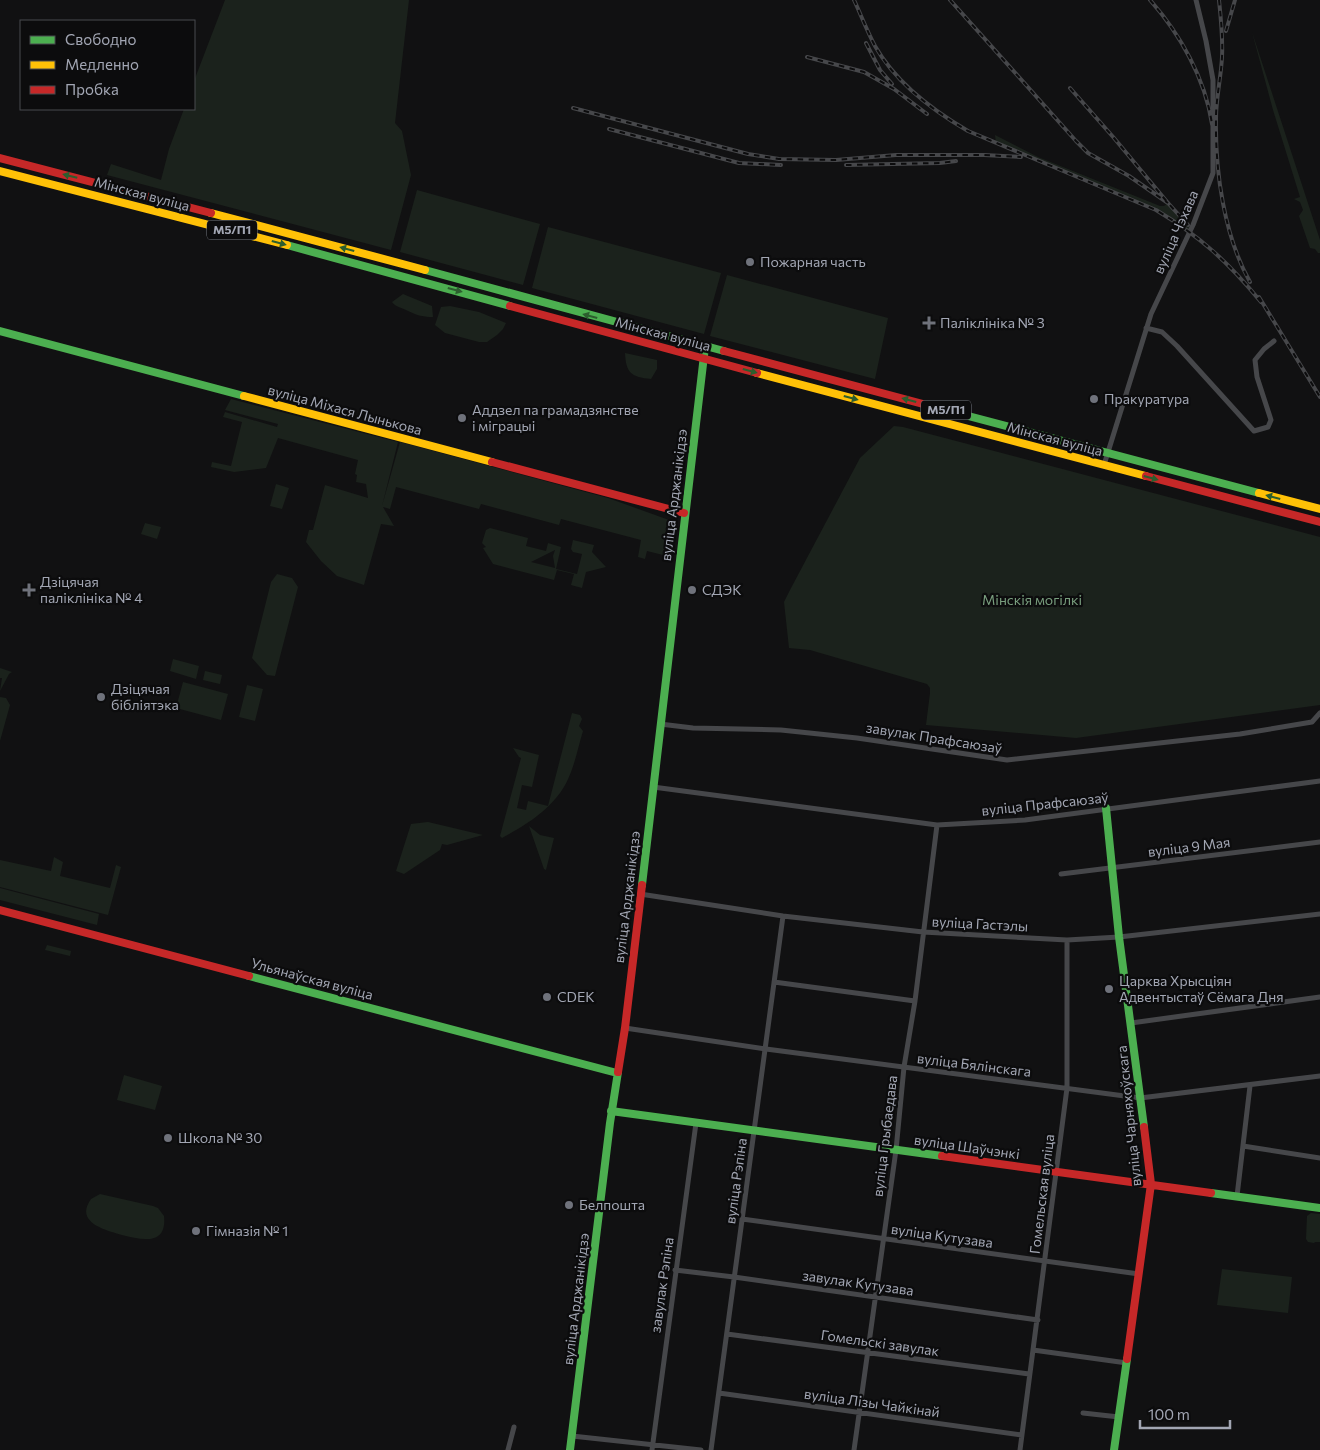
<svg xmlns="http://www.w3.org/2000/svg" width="1320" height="1450" font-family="Commissioner,sans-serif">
  <rect width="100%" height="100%" fill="#111112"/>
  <path fill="#1b221c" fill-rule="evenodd" d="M225 0H409L395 123 402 131 411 175 391 250 107 175 111 164 161 180 169 149 184 109H194V81Z
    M1252 32 1320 240V253H1318L1315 249 1310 248 1299 216 1303 210 1300 202 1294 199 1300 197 1273 110Z
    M995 135 1038 157 1160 206H1164L1168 203 1191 228 1190 231 1156 210 996 143Z
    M417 190 540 224 523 285 400 252Z
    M548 227 721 273 704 334 532 288Z
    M727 275 888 318 875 379 710 336Z
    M403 294 432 306 433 317C421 317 417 315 406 310 400 307 396 307 392 302Z
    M450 306 479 312 506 323 503 329 497 335 487 342H479L445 333 435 325 441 307Z
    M625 353 657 360V369L651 379C631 377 626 373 625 353Z
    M231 399 398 442 382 506 400 442 608 498 669 520 667 556 647 551 645 559 638 557 641 540 561 519 559 525 481 504 479 509 396 487 390 509 383 507 394 526 381 524 364 585 337 576 321 561 306 542 309 530H313L325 485 368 498 366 484 356 482 357 475 355 474 358 460 278 438 266 468 234 472 211 467 212 462 231 466 242 422 223 417 225 412 277 427 278 424 225 410Z
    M894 426 903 427 1320 537V705L1076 738 926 725 930 693V688L927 684 810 650 789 648 784 602 790 590 860 458Z
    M276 484 289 488 282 509 270 506Z
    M145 523 161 527 157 539 141 534Z
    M490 528 528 538 526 546 546 551 548 543 561 547 556 569 577 574 582 554 573 552 571 549 573 540 594 545 592 552 606 567 586 572 582 588 571 585 574 574 557 570 554 580 493 564 483 548 486 547 482 543 486 530ZM555 550 553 556 555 568 531 562Z
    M277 574 292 578 298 587 275 676 267 675 252 658 271 582Z
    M173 659 199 666 196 679 170 671Z
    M0 668 12 672 9 674 0 691 2 678H0Z
    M205 671 222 675 220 684 203 680Z
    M183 682 228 694 221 720 176 708Z
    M247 685 263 689 255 721 239 717Z
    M0 697 6 698 10 705 0 741Z
    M572 713 580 715 582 719 579 726 583 731C579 744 576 759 571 772 559 805 531 822 502 838L500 836 521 758 519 757 513 748 539 755 532 787 522 785 517 808 526 810 528 801 548 806Z
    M428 822 483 835 447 845 442 844 440 850 404 874 396 871 411 824Z
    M529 826 540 835 554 838 546 870 544 869Z
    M54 857 63 862 60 876 110 888 116 865 121 867 108 915 0 887V860L51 871Z
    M0 888 99 914 97 925 0 900Z
    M47 945 71 951 70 956 45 950Z
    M124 1075 162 1086 155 1110 117 1100Z
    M100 1194 153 1206 158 1208 164 1216C167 1246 142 1240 122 1235 106 1230 74 1223 91 1199Z
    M1311 1213 1320 1214V1242H1315L1314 1243 1308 1242 1306 1239 1307 1216Z
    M1222 1269 1292 1277 1288 1313 1217 1305Z"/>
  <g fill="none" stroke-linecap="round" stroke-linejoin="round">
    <path stroke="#46474a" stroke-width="5" d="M1146 328 1162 332 1177 346 1254 431 1268 427 1271 420 1257 377 1255 360 1264 349 1274 341
      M1104 465 1151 314 1193 225 1213 173V80L1206 41 1196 0
      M660 724 693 728 781 730 857 738 1007 760 1240 734 1312 722 1320 713
      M653 787 937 825 1025 820 1320 781
      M1061 874 1320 842
      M640 894 783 916 923 932 1067 940 1119 937 1320 914
      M774 982 915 1001
      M1131 1023 1320 997
      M625 1028 766 1049 1140 1098 1320 1076
      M1243 1146 1320 1158
      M1237 1196 1250 1086
      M742 1219 1139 1274
      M675 1270 734 1277 1038 1320
      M727 1334 1029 1374
      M1033 1350 1127 1363
      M719 1393 1022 1435
      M1083 1413 1119 1417
      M572 1436 701 1450
      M508 1450 514 1427
      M652 1450 696 1123
      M711 1450 783 916
      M854 1450 896 1150 904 1067 915 1001 937 825
      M1020 1450 1067 1088V940"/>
    <path stroke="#4caf50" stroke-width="8" d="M287 245 510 306
      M425 270 724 351
      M0 331 244 396
      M938 408 1259 493
      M1106 808 1119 937 1144 1127
      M642 885 705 347
      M249 976 617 1073
      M611 1111 942 1156
      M1211 1193 1320 1208
      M570 1450 610 1123 618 1072
      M1114 1450 1127 1359"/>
    <path stroke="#ffc107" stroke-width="8" d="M0 171 287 245
      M211 213 425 270
      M757 373 1146 476
      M244 396 492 462
      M1259 493 1320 509"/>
    <path stroke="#c62828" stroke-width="8" d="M0 158 211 213
      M510 306 757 373
      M724 351 938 408
      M492 462 684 513
      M1146 476 1320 522
      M0 910 249 976
      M618 1072 625 1028 642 885
      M942 1156 1211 1193
      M1127 1359 1151 1184 1144 1127"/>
    <defs>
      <path id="rail" d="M854 0C861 15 867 31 875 46 896 83 932 110 968 131L1156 210C1201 237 1228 262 1261 302
        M950 0 1076 141 1088 153 1129 176 1168 203
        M1150 0C1180 34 1205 78 1212 124
        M1219 0C1221 19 1223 38 1222 57 1221 78 1216 98 1216 118 1215 171 1224 236 1250 282
        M1226 31 1235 0
        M866 43 880 70 892 84
        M807 57 864 72 894 89 927 114
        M1070 88 1114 138 1168 203 1188 225
        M573 108 748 154 779 159 836 160 896 155H984L1021 157
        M609 129 739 163 781 165
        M846 165 940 163 956 161
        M1259 297 1320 397"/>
    </defs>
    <use href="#rail" stroke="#46474a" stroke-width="4"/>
    <use href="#rail" stroke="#0c0c0d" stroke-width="2" stroke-dasharray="5.5" stroke-linecap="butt"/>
  </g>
  <defs><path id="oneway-solid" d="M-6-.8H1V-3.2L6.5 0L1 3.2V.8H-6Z" transform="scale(1.25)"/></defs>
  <g fill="#2c5e2e">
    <use href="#oneway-solid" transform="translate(70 176) rotate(-166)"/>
    <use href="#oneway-solid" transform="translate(279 243) rotate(15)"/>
    <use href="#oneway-solid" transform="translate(347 249) rotate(-165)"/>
    <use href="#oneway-solid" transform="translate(455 290) rotate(15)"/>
    <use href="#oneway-solid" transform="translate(590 316) rotate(-165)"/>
    <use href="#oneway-solid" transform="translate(750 371) rotate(15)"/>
    <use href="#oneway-solid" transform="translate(851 398) rotate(15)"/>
    <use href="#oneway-solid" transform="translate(909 400) rotate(-165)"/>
    <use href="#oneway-solid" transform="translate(1151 478) rotate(15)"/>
    <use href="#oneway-solid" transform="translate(1273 497) rotate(-165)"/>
  </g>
  <g fill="#6f727b" stroke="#0c0c0d" stroke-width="2">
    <circle cx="750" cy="262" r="5"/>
    <path d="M926.5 315.5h5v5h5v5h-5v5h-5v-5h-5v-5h5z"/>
    <circle cx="1094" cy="399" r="5"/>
    <circle cx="462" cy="418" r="5"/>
    <path d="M26.5 582.5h5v5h5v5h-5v5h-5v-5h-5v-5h5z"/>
    <circle cx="692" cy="590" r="5"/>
    <circle cx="101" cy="697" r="5"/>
    <circle cx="1109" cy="989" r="5"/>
    <circle cx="547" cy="997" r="5"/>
    <circle cx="168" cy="1138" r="5"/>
    <circle cx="569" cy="1205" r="5"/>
    <circle cx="196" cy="1231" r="5"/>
  </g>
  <g text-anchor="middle" stroke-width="4.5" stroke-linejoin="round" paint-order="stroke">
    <g fill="#0c0c0d" stroke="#757881" stroke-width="1">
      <rect x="207" y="220.5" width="50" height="19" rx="4"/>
      <rect x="921" y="400.5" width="50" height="19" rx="4"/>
    </g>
    <g font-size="12" font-weight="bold" fill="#a2a6b3">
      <text x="232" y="234">М5/П1</text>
      <text x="946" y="414">М5/П1</text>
    </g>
    <g font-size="14" fill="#a2a6b3" stroke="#0c0c0d">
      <text transform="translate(142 194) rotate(15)" y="5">Мінская вуліца</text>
      <text transform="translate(1176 232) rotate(-66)" y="5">вуліца Чэхава</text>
      <text transform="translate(663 334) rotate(15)" y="5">Мінская вуліца</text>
      <text transform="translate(345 410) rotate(15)" y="5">вуліца Міхася Лынькова</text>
      <text transform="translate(1055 439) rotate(15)" y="5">Мінская вуліца</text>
      <text transform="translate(674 495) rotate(-83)" y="5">вуліца Арджанікідзэ</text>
      <text transform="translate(934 738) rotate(9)" y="5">завулак Прафсаюзаў</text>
      <text transform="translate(1045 804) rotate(-6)" y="5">вуліца Прафсаюзаў</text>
      <text transform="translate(1189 847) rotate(-7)" y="5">вуліца 9 Мая</text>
      <text transform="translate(627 897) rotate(-83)" y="5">вуліца Арджанікідзэ</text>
      <text transform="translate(980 924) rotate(3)" y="5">вуліца Гастэлы</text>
      <text transform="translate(312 979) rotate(15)" y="5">Ульянаўская вуліца</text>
      <text transform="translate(974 1065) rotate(7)" y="5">вуліца Бялінскага</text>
      <text transform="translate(1129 1116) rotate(-96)" y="5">вуліца Чарняхоўскага</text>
      <text transform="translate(885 1136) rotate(-83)" y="5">вуліца Грыбаедава</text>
      <text transform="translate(967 1147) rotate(8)" y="5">вуліца Шаўчэнкі</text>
      <text transform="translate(736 1181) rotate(-82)" y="5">вуліца Рэпіна</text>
      <text transform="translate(1042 1194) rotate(-83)" y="5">Гомельская вуліца</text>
      <text transform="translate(942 1236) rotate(8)" y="5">вуліца Кутузава</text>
      <text transform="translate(858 1283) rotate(8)" y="5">завулак Кутузава</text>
      <text transform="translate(662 1285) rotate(-82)" y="5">завулак Рэпіна</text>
      <text transform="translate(576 1299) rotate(-83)" y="5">вуліца Арджанікідзэ</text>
      <text transform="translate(880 1343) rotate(8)" y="5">Гомельскі завулак</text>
      <text transform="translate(872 1403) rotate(8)" y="5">вуліца Лізы Чайкінай</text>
    </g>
    <g font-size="14" fill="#a2a6b3" stroke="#0c0c0d" text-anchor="start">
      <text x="760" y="267">Пожарная часть</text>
      <text x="940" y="328">Паліклініка № 3</text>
      <text x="1104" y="404">Пракуратура</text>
      <text x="472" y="415">Аддзел па грамадзянстве<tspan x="472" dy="16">і міграцыі</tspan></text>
      <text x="40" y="587">Дзіцячая<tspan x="40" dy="16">паліклініка № 4</tspan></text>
      <text x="702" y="595">СДЭК</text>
      <text x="111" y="694">Дзіцячая<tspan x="111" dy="16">бібліятэка</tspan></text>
      <text x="1119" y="986">Царква Хрысціян<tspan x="1119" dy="16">Адвентыстаў Сёмага Дня</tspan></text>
      <text x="557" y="1002">CDEK</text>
      <text x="178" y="1143">Школа № 30</text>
      <text x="579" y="1210">Белпошта</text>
      <text x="206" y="1236">Гімназія № 1</text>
    </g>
    <g font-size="14" fill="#799e7e" stroke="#0c0c0d">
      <text x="1032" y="605">Мінскія могілкі</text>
    </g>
  </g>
  <rect x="20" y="20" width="175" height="90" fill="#0c0c0d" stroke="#484a4f"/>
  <rect x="30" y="36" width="25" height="8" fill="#4caf50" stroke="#484a4f"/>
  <text x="65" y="45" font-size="15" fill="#a2a6b3">Свободно</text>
  <rect x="30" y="61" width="25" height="8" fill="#ffc107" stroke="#484a4f"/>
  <text x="65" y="70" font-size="15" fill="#a2a6b3">Медленно</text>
  <rect x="30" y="86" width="25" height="8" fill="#c62828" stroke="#484a4f"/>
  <text x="65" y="95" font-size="15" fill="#a2a6b3">Пробка</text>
  <path d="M1140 1420v8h90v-8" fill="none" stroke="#a2a6b3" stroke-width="2.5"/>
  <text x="1148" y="1420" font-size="15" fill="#a2a6b3" stroke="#0c0c0d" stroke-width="4" paint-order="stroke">100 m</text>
</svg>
